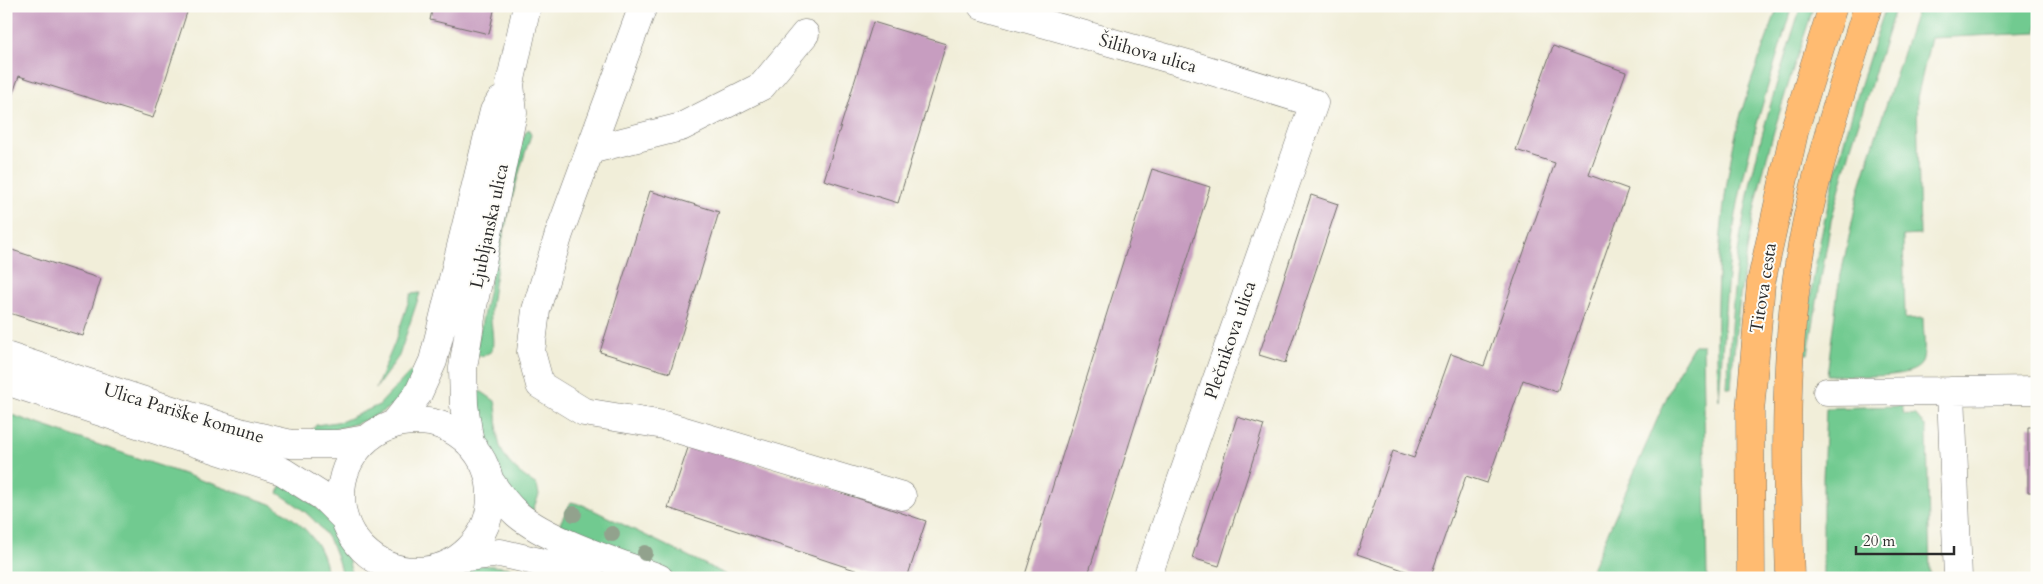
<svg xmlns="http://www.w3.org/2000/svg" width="2043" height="584" font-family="Cardo,serif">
  <rect width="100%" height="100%" fill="#fdfcf7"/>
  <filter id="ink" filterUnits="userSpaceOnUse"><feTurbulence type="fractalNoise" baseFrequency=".02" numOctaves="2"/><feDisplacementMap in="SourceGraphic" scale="10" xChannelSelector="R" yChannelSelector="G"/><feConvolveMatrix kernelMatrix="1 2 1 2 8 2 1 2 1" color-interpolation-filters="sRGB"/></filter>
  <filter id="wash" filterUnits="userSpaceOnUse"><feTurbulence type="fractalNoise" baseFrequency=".0096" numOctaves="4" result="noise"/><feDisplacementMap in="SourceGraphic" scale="20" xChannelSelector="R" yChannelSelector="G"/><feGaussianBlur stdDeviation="1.12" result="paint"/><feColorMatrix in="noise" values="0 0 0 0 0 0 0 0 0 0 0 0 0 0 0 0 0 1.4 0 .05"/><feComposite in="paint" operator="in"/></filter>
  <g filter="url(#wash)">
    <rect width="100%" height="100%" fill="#f1eed9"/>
    <path fill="#71ca90" stroke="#4e7a5e" d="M1778 6H1792C1770 81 1744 156 1733 234 1725 289 1723 345 1719 400 1713 315 1718 208 1738 125 1748 85 1765 45 1778 6Z
      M1801 6H1814C1792 73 1769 139 1755 207 1743 267 1735 328 1731 388L1727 387C1731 326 1734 264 1746 205 1759 137 1780 72 1801 6Z
      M1886 6H1896L1851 147 1831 221 1808 354H1804C1814 233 1848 121 1886 6Z
      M1918 6H2037V33L1931 38 1917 98 1920 235 1903 236 1905 319 1923 318C1923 331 1927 353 1921 364 1911 381 1846 375 1827 375L1838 289 1859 189Z
      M529 129 531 135C512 191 499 247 491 305 489 320 495 337 492 351L483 356 475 355 517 153 526 131Z
      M420 293 399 356 376 388 395 342 411 294Z
      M1694 345H1703L1707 578H1588L1677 374Z
      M410 372H418C412 381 406 394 398 401 373 421 342 430 311 432L316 425 343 421 379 405Z
      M474 391 482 392 495 401C498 413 497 425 498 437 501 460 518 473 537 485L539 495 532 512 505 486 478 423Z
      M1902 406 1904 414 1916 415 1925 426 1927 433 1930 578H1823V479L1826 408Z
      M6 413 271 504C300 521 325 542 327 578H6Z
      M283 482 328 516 349 561 352 578H342C335 536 313 514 278 493Z
      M571 502 583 505 733 578H682L594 543 558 527Z
      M483 565 511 568 507 578 481 574 441 578 468 566Z"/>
    <g id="blocks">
      <path fill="#c79dc0" d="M6 6H189L153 118 19 76 6 113Z
        M433 6H495L489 34 430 20Z
        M873 22 946 44 898 203 824 180Z
        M1553 46 1626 72 1589 175 1628 189 1557 392 1523 380 1487 483 1466 476 1430 578H1426L1357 554 1393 451 1414 458 1451 354 1484 366 1555 163 1516 150Z
        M1152 169 1210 187 1087 578H1024Z
        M650 191 719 212 670 373 600 352Z
        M1311 195 1338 204 1285 363 1259 355Z
        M6 248 101 279 83 336 6 312Z
        M1237 417 1264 425 1219 566 1192 558Z
        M2028 427H2037V492H2028Z
        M690 442 926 521 907 578H879L668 508Z"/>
    </g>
  </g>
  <g filter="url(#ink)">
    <use href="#blocks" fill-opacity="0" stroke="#706f68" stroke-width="1"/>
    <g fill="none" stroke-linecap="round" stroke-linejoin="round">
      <defs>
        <path id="minor" d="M643 6 559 234 536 310 531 352 540 385 584 412 664 425 902 496
          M982 6 1195 66 1314 103 1147 578
          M590 150 681 127 762 86 805 34
          M6 356 243 433 291 444H338L366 439
          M6 381 282 471 323 497 343 517
          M1827 392 1951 391
          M341 496a75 75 0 1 1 150 0a75 75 0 1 1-150 0Z
          M394 424 418 394 433 361 494 111 500 101
          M470 444 464 405 463 368 472 311 513 113 510 84 527 6
          M490 481C498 493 506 504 517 514 548 541 619 563 659 578
          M459 558 500 553 565 568 590 578
          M1958 578 1951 391 2037 390"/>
        <path id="major" d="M1751 578 1750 412 1761 283 1795 128 1833 6
          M1790 578C1787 486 1784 394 1794 302 1804 201 1838 103 1868 6"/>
      </defs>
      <use href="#minor" stroke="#706f68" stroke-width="29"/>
      <use href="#major" stroke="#706f68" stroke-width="29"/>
      <use href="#minor" stroke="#fff" stroke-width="28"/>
      <use href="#major" stroke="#ffbb71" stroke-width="28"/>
    </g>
    <g fill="#92a28d">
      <circle cx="574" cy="514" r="8"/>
      <circle cx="612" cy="534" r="8"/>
      <circle cx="645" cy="553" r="8"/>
    </g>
  </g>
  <g text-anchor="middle" stroke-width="4" stroke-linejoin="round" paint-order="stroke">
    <g font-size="18" fill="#2b2b2b" stroke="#fdfcf7">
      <text transform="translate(1148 53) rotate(16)" y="6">Šilihova ulica</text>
      <text transform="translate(489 226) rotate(-78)" y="6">Ljubljanska ulica</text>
      <text transform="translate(1763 288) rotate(-81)" y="6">Titova cesta</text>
      <text transform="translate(1230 340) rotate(-71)" y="6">Plečnikova ulica</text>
      <text transform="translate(184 413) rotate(17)" y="6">Ulica Pariške komune</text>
    </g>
  </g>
  <rect width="2043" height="584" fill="none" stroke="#fdfcf7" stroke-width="25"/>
  <path d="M1856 546v8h98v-8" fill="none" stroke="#2b2b2b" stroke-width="2.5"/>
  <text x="1863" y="546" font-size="15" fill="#2b2b2b" stroke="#fdfcf7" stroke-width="4" paint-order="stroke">20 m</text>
</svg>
